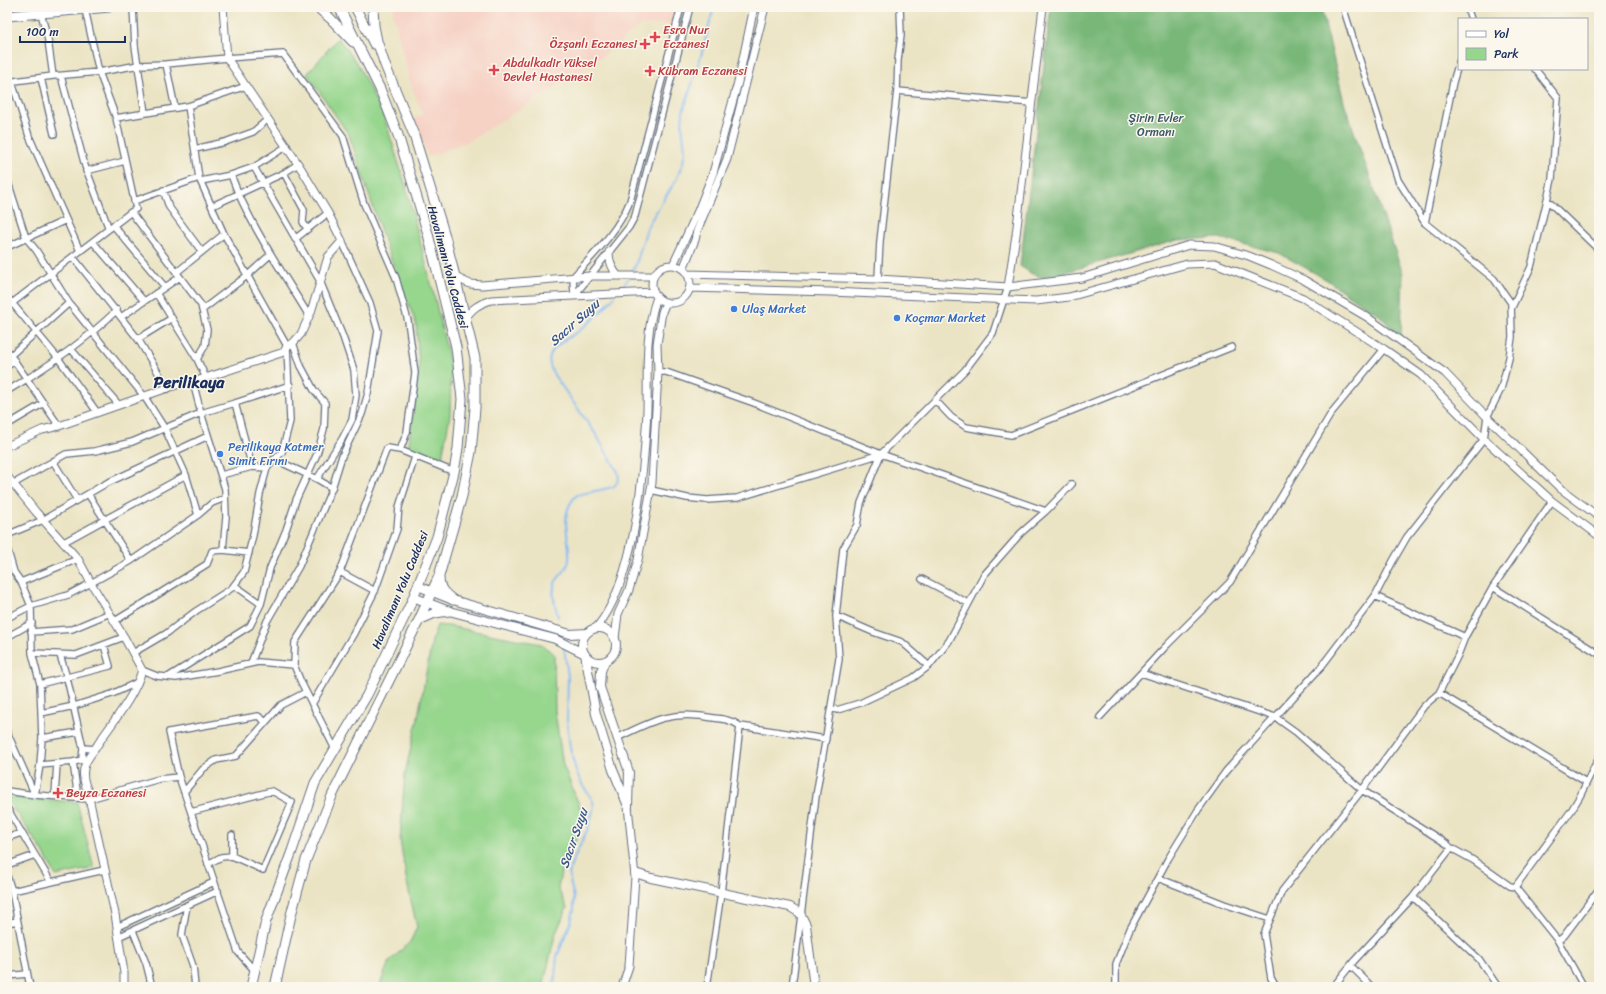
<svg xmlns="http://www.w3.org/2000/svg" width="1606" height="994" font-family="Sriracha,sans-serif">
  <rect width="100%" height="100%" fill="#fbf7ec"/>
  <filter id="ink" filterUnits="userSpaceOnUse"><feTurbulence type="fractalNoise" baseFrequency=".025" numOctaves="2"/><feDisplacementMap in="SourceGraphic" scale="8" xChannelSelector="R" yChannelSelector="G"/><feConvolveMatrix kernelMatrix="1 2 1 2 8 2 1 2 1" color-interpolation-filters="sRGB"/></filter>
  <filter id="wash" filterUnits="userSpaceOnUse"><feTurbulence type="fractalNoise" baseFrequency=".012" numOctaves="4" result="noise"/><feDisplacementMap in="SourceGraphic" scale="16" xChannelSelector="R" yChannelSelector="G"/><feGaussianBlur stdDeviation="0.9" result="paint"/><feColorMatrix in="noise" values="0 0 0 0 0 0 0 0 0 0 0 0 0 0 0 0 0 1.4 0 .05"/><feComposite in="paint" operator="in"/></filter>
  <g filter="url(#wash)">
    <rect width="100%" height="100%" fill="#ebe4c4"/>
    <path fill="#f6d2c5" d="M394 7H677L672 23 639 26 601 58 471 140 428 157 414 118 423 115 410 82 393 12Z"/>
    <path fill="#96d68d" stroke="#588276" d="M338 38 358 65 384 117 405 183 435 299 451 367 450 415 442 458 408 450 419 366 416 323 386 246 349 135 307 74Z
      M437 625 449 626 541 644 554 654 555 712 563 765 584 817 581 829 562 868 558 888 567 908 555 935 543 987H386L380 984 389 962 410 942 417 927 407 883 400 840 405 773 417 722 432 641Z
      M7 797 77 802 94 868 56 876 42 850 7 800Z"/>
    <path fill="#78b778" stroke="#4a736b" d="M1051 7H1321L1344 102 1403 274 1401 338 1377 313 1358 302 1327 280 1279 253 1219 238 1178 240 1045 278 1032 274 1020 266Z"/>
    <g fill="none" stroke-linecap="round" stroke-linejoin="round">
      <path stroke="#85baf4" stroke-width="2" d="M631 274 636 264 648 225 676 180 683 163 685 150 682 125 683 112 701 56 714 7
        M618 292 629 278
        M558 617C556 606 550 592 556 581 561 574 568 569 569 560 571 538 557 514 577 495L613 487C618 483 620 478 618 472L595 433 554 375C550 367 547 359 552 352 558 342 570 337 579 331 592 321 604 309 614 297
        M554 987 557 956 571 922 574 909V898L569 876 571 865 589 826 594 806 592 799 583 786 576 771 570 748 567 720 568 676 564 648"/>
    </g>
  </g>
  <g filter="url(#ink)">
    <g fill="none" stroke-linecap="round" stroke-linejoin="round">
      <defs>
        <path id="minor" d="M133 7 135 46 145 113
          M1467 7 1471 19
          M41 13 48 40 53 76
          M166 64 175 108
          M61 76 85 166 109 229
          M41 78 54 134
          M7 82 53 76 99 72 139 65 166 64 227 58 283 54 343 136 364 204 396 278 408 321 415 373 407 432 400 450 454 472
          M12 82 29 136 80 251
          M897 91 1032 103
          M116 118 188 106 246 86
          M195 149 225 142 253 132 268 119
          M254 167 320 281 343 337 354 370 356 395 352 420 342 439 317 479
          M86 171 125 161
          M284 173 304 210 303 222 307 229
          M231 175C249 224 282 271 309 316
          M7 179 26 238 36 250 69 303 144 396 165 429 186 475 198 515 131 561 91 583 68 595 31 606 7 618
          M201 181 231 175 254 167 287 146
          M163 190 169 207 202 252
          M1547 200 1599 250
          M134 201 199 178
          M212 206 284 173 298 164
          M131 212 201 305 207 330 205 346 197 359 206 378
          M1425 223 1453 82 1459 62
          M113 225 165 287
          M295 239 328 213
          M93 242 144 301
          M7 247 66 220
          M73 257 138 339 168 389
          M177 272 224 234
          M878 279 880 241 897 91 898 60 901 35 900 7
          M156 293 197 359
          M574 296 629 227 635 216 690 7
          M574 296 573 277C595 253 618 231 630 201L681 7
          M7 297 58 358 97 412
          M7 307 131 212 136 209 116 118 99 72 85 9
          M1512 307 1531 267 1552 179 1558 98 1535 69
          M202 310 248 275 271 254
          M121 317 180 277
          M138 339 172 318
          M71 349 119 405
          M7 350 59 426
          M11 355 69 303
          M7 366 15 361
          M658 372H666L754 403 881 454 1046 511
          M193 382 201 413 225 489 226 517 223 550 249 553
          M7 391C46 368 84 342 117 310
          M935 400 951 417 966 427 1011 435 1232 347
          M235 403 252 467
          M7 425 44 403
          M274 459 317 479 332 488
          M53 461 77 500
          M221 475 252 467 267 468
          M13 484 66 454 95 451 132 442 201 413 235 403 290 385
          M651 490 687 498 707 500 737 498 881 454 965 370 993 333 1008 287
          M88 494 131 561
          M198 515 212 503 225 498
          M7 535 43 520 105 484 208 436
          M64 542 186 475
          M7 548 14 572 21 582 31 606 32 653 40 684 42 738 40 765 35 795 7 732
          M340 572 375 591
          M922 579 968 603
          M21 582 78 559
          M234 585 261 604
          M1493 587 1599 654
          M1375 596 1465 637
          M836 616 873 632 902 642 929 666
          M115 621 207 564 212 551 223 550
          M31 632 72 629 110 613
          M7 637 32 623
          M32 653 76 655 124 637
          M133 653 167 633 196 611 232 588 244 572 253 535 260 494 267 468 282 452 290 421 287 346 224 234 199 178 188 106
          M60 655 67 678 83 748 95 749
          M251 663 267 621 299 566 332 488 342 456 362 414 368 393 378 331 370 303 342 241
          M294 665 301 682 335 749
          M142 670 157 676 176 678 218 671 258 662 294 665 295 642 340 572 387 448 400 450
          M1141 673 1275 717 1296 732 1362 790 1447 844 1451 848 1473 860 1510 886 1515 887 1558 941 1584 987
          M168 677 250 626 261 604 270 568 286 530 296 500 317 454 324 429 325 403 314 390 301 366 293 343
          M40 684 110 666 104 645
          M1439 693 1586 782
          M312 704 354 633 375 591 397 529 399 507 415 457
          M831 708 837 710 860 703 913 678 929 666 949 641 984 575 1021 533 1046 511 1072 484
          M41 713 74 706 112 694 138 682
          M1100 717 1167 645 1230 582 1332 412 1384 349
          M740 726 826 739
          M42 738 79 732
          M617 738C653 720 672 710 714 718 723 719 732 720 740 726L721 893 707 987
          M73 762 82 760 83 748
          M40 765 73 762 78 798
          M7 791 35 795 89 799 159 779 179 777
          M184 792 203 769 216 760 236 756 281 705 306 692
          M55 796 57 763
          M7 808 51 882
          M191 812 272 791 292 802 263 870 232 856 221 857 208 864
          M232 835V856
          M7 838 21 833
          M7 865 35 855
          M7 876 12 891 30 987
          M1158 878 1224 904 1270 919
          M1515 887 1571 811 1580 796 1599 757
          M12 891 104 870
          M1413 897 1479 959 1498 987
          M187 905 182 935 193 966 195 987
          M7 923 17 921
          M117 927 214 882
          M133 931 146 963 152 987
          M118 937 218 891
          M1558 941 1564 936 1599 889
          M1351 966 1372 987
          M255 971 238 952 179 777 169 732 258 716 266 722
          M7 976 27 974
          M792 987 816 796 839 659 836 616 843 549 857 525 861 503 881 454
          M1116 987V964L1130 929 1168 859 1198 810 1226 771 1321 667 1375 596 1393 561 1407 537 1484 439 1487 417 1501 389 1509 358 1512 337 1511 303 1494 279 1425 223 1398 180 1343 7
          M1276 987 1271 978 1264 934 1282 891 1362 790 1424 706 1439 693 1458 655 1465 637 1493 587 1552 501
          M1333 987 1354 961 1413 897 1451 848"/>
        <path id="tertiary" d="M609 252C609 261 612 269 618 276
          M673 265 698 211 713 173 738 82 754 7
          M652 284a19 19 0 1 1 38 0a19 19 0 1 1-38 0Z
          M683 269 695 240 697 231 727 159 765 7
          M687 274 878 279 1008 287 1082 278 1189 245 1214 246 1249 256 1271 265 1304 280 1367 317 1395 337 1445 373 1487 417 1561 489 1599 517
          M455 277 470 284 482 285 589 276H654
          M1008 287 1016 235 1043 7
          M690 288 831 292 1036 301 1069 297 1187 264 1215 263 1303 298 1384 349 1421 375 1484 439 1552 501 1599 536
          M465 319C472 308 479 304 491 300L654 292
          M7 446 42 430 59 426 185 382H193L284 352 287 346 293 343 301 334 311 312 328 257 342 241 328 213 302 170 227 58 223 7
          M7 476 36 512 78 559 91 583 124 637 142 670C134 698 113 721 98 744 94 751 87 758 85 765 82 773 84 782 87 789L115 914 124 973V987
          M596 628C635 583 644 470 647 411 648 373 644 333 657 297
          M615 638 618 614 629 590 638 560 652 483 658 372 657 344 662 312 666 302
          M622 987 629 966 635 877 628 806"/>
        <path id="secondary" d="M418 586 453 600 570 634 586 633
          M413 597 449 611 555 639 585 654 596 714 613 770 628 806 629 772 600 687 601 671 605 661
          M582 645a17 17 0 1 1 34 0a17 17 0 1 1-34 0Z
          M635 873 651 878 790 907 800 913 806 925 814 987"/>
        <path id="primary" d="M7 16 110 7"/>
        <path id="trunk" d="M317 7 330 18 353 42
          M355 7 374 44
          M439 577C439 589 444 593 453 600
          M419 620 435 613 449 611
          M251 987 266 921 292 851 315 783 367 695 412 601 437 537 454 472 458 448 462 399 456 347 428 234 398 135 380 89 339 7
          M275 987 291 915 306 860 332 796 419 620 439 576 462 496 471 452 475 408V358L445 236 414 135 385 65 377 41 374 26 373 7"/>
      </defs>
      <use href="#minor" stroke="#646e82" stroke-width="8"/>
      <use href="#tertiary" stroke="#646e82" stroke-width="9"/>
      <use href="#secondary" stroke="#646e82" stroke-width="10"/>
      <use href="#primary" stroke="#646e82" stroke-width="11"/>
      <use href="#trunk" stroke="#646e82" stroke-width="11"/>
      <use href="#minor" stroke="#fff" stroke-width="5.5"/>
      <use href="#tertiary" stroke="#fff" stroke-width="7"/>
      <use href="#secondary" stroke="#fff" stroke-width="8"/>
      <use href="#primary" stroke="#fff" stroke-width="9"/>
      <use href="#trunk" stroke="#fff" stroke-width="9"/>
    </g>
  </g>
  <g fill="#e0444e" stroke="#fbf7ec" stroke-width="1.5">
    <path d="M653 31h4v4h4v4h-4v4h-4v-4h-4v-4h4z"/>
    <path d="M643 38h4v4h4v4h-4v4h-4v-4h-4v-4h4z"/>
    <path d="M492 64h4v4h4v4h-4v4h-4v-4h-4v-4h4z"/>
    <path d="M648 65h4v4h4v4h-4v4h-4v-4h-4v-4h4z"/>
    <path d="M56 787h4v4h4v4h-4v4h-4v-4h-4v-4h4z"/>
  </g>
  <g fill="#3f7fe0" stroke="#fbf7ec" stroke-width="1.5">
    <circle cx="734" cy="309" r="4"/>
    <circle cx="897" cy="318" r="4"/>
    <circle cx="220" cy="454" r="4"/>
  </g>
  <g text-anchor="middle" stroke-width="3" stroke-linejoin="round" paint-order="stroke">
    <g font-size="12" fill="#be3a42" stroke="#fbf7ec" text-anchor="start">
      <text x="663" y="34">Esra Nur<tspan x="663" dy="14">Eczanesi</tspan></text>
      <text x="637" y="48" text-anchor="end">Özşanlı Eczanesi</text>
      <text x="503" y="67">Abdulkadir Yüksel<tspan x="503" dy="14">Devlet Hastanesi</tspan></text>
      <text x="658" y="75">Kübram Eczanesi</text>
      <text x="66" y="797">Beyza Eczanesi</text>
    </g>
    <g font-size="12" fill="#3a596a" stroke="#fbf7ec">
      <text x="1156" y="122">Şirin Evler<tspan x="1156" dy="14">Ormanı</tspan></text>
    </g>
    <g font-size="12" fill="#1b2f5e" stroke="#fbf7ec">
      <text transform="translate(448 267) rotate(75)" y="4">Havalimanı Yolu Caddesi</text>
      <text transform="translate(400 590) rotate(-67)" y="4">Havalimanı Yolu Caddesi</text>
    </g>
    <g font-size="12" fill="#366cbe" stroke="#fbf7ec" text-anchor="start">
      <text x="742" y="313">Ulaş Market</text>
      <text x="905" y="322">Koçmar Market</text>
      <text x="228" y="451">Perilikaya Katmer<tspan x="228" dy="14">Simit Fırını</tspan></text>
    </g>
    <g font-size="13" font-style="italic" fill="#3b598b" stroke="#fbf7ec">
      <text transform="translate(574 322) rotate(-42)" y="5">Sacır Suyu</text>
      <text transform="translate(573 838) rotate(-71)" y="5">Sacır Suyu</text>
    </g>
    <g font-size="16" font-weight="bold" fill="#1b2f5e" stroke="#fbf7ec">
      <text x="189" y="388">Perilikaya</text>
    </g>
  </g>
  <rect width="1606" height="994" fill="none" stroke="#fbf7ec" stroke-width="24"/>
  <rect x="1458" y="18" width="130" height="52" fill="#fbf7ec" stroke="#a1a7b3"/>
  <rect x="1466" y="31" width="20" height="6" fill="#ffffff" stroke="#a1a7b3"/>
  <text x="1494" y="38" font-size="12" fill="#1b2f5e">Yol</text>
  <rect x="1466" y="48" width="20" height="12" fill="#96d68d" stroke="#a1a7b3"/>
  <text x="1494" y="58" font-size="12" fill="#1b2f5e">Park</text>
  <path d="M20 36v6h105v-6" fill="none" stroke="#1b2f5e" stroke-width="2"/>
  <text x="26" y="36" font-size="12" fill="#1b2f5e" stroke="#fbf7ec" stroke-width="3" paint-order="stroke">100 m</text>
</svg>
